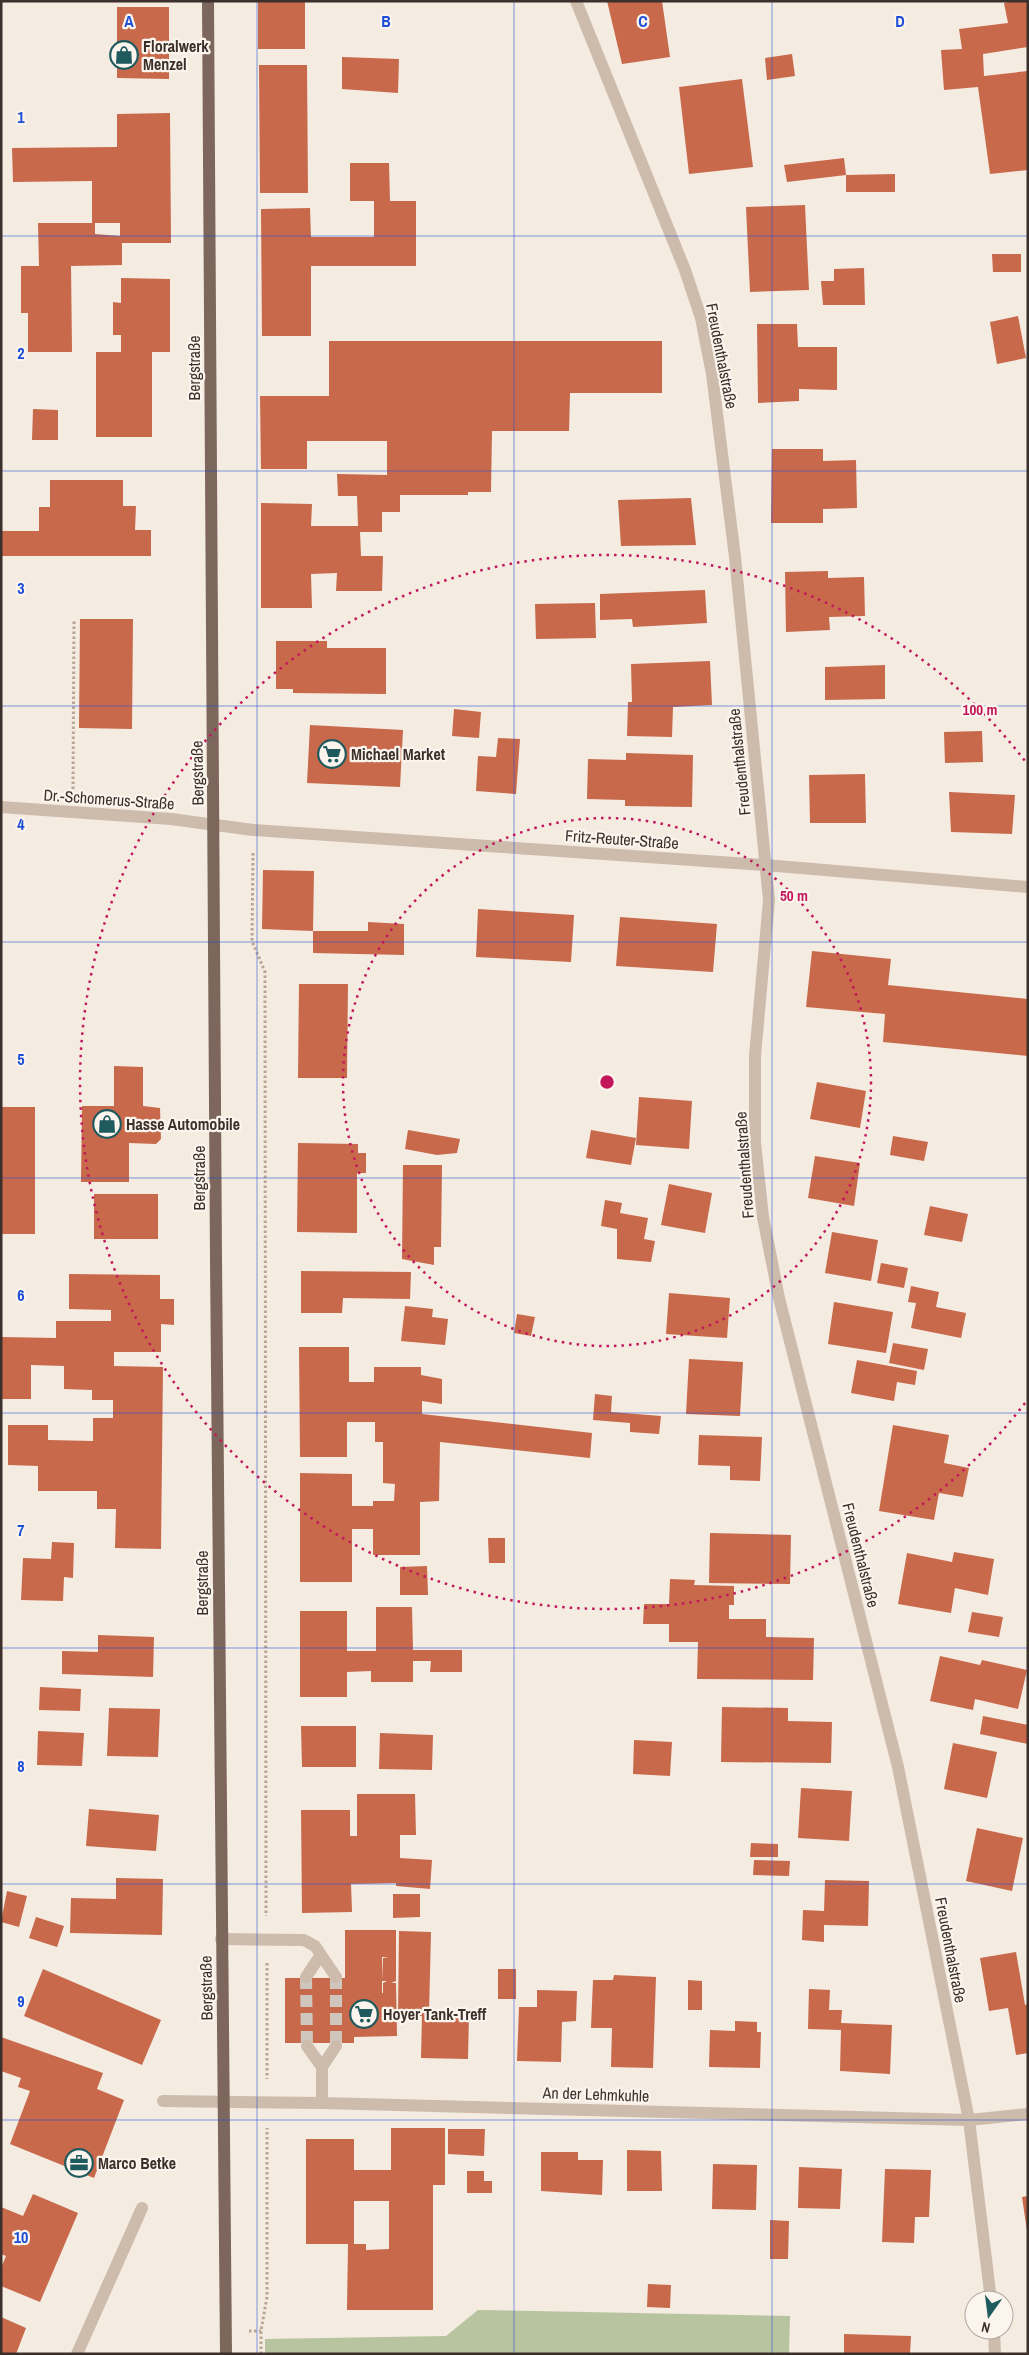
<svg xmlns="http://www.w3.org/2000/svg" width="1029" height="2355" font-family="'Archivo Narrow',sans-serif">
  <rect width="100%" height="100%" fill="#f4ebe1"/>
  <path fill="#b8c4a0" d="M478 2310 790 2316 789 2354H265V2339L446 2336Z"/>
  <path fill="#c8694b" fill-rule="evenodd" d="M258 1H305V49H258Z
    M607 1H662L670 57 622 64Z
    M1012 1H1028V47L983 54 984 76 1028 71V170L990 174 978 87 944 90 941 50 962 49 959 29 1008 23 1004 3Z
    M117 7H169V79L117 78Z
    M792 54 795 76 767 80 765 58Z
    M342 57 399 59 398 93 342 89Z
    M259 65H307L308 193H260Z
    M742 79 753 167 689 174 679 87Z
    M170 113 171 243H122V265L71 266 72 352H28V313H21V266H39L38 223H92V181L13 182 12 148 117 147V114ZM95 223H120V236L95 234Z
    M844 158 846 175 787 182 784 165Z
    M350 163H389L390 201H416V266H311V336H262L261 209 310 208 311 237H374V201H350Z
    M895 174V192H846V175Z
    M805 205 809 290 750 292 746 207Z
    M992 254H1021V272H993Z
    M864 268 865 305H823L821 281H834V269Z
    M121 278 170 279V352H152V437H96V352H121V335H113V302L121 303Z
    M1018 316 1026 358 997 364 990 322Z
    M757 324H797L798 347H837V390L799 389V401L758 403Z
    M329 341H662V393H570L569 431H492L491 492H468V495H400V512H382V532H360L361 556H383L382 591H336L337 573 311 574 312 608H261V503L312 504 311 526H358L357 496H338L337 474 387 475V441H307V469H261L260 396H329Z
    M33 409 58 410V440H32Z
    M772 449H823V461L856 460 857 508 823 509V523H771Z
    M50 480H123V506H136L135 530H151V556H1V531H39V507H50Z
    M691 498 696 545 621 546 618 500Z
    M828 571V578L864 577 865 616 829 617 830 630 786 632 785 572Z
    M705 590 707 623 633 627 632 619 600 620V594Z
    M595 603 596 638 536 639 535 604Z
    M80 619H133L132 729 79 728Z
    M276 641H327V648H386V694L293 693V689H276Z
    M710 661 712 705 673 707 672 737 627 736 628 702H632L631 664Z
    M885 665V699L825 700V667Z
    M454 709 481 712 479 738 452 736Z
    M310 725 403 730 400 787 307 783Z
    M982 731 983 762 945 763 944 732Z
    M498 738 520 739 516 794 476 791 478 756 496 757Z
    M626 753 693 755 692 807 625 806V800L587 799 588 759 626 760Z
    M865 774 866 823H810L809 775Z
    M949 792 1015 795 1012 834 951 832Z
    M263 870 314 871 313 931H368V922L404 924V955L313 953V931L262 929Z
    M478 909 574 915 571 962 476 957Z
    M620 917 717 924 713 972 616 966Z
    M812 951 891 959 888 985 1028 999V1056L883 1042 885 1014 806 1007Z
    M299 984H348L347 1078H298Z
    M114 1066 143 1067V1106L160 1108 161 1139 156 1144 129 1143V1182H81L82 1106H114Z
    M817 1082 866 1091 860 1128 810 1119Z
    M639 1097 692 1101 689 1149 636 1145Z
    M1 1107H35V1234H1Z
    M408 1130 460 1139 457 1153 437 1155 405 1149Z
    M591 1130 636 1138 631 1165 586 1158Z
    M893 1136 928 1142 924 1161 890 1155Z
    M298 1143 358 1144V1153H366V1173H357V1233L297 1232Z
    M815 1156 860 1163 854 1206 808 1198Z
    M403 1165H442L441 1247H434V1265L402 1259Z
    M669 1184 712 1193 705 1233 661 1225Z
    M94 1194H158V1239H94Z
    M605 1200 622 1203 620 1213 648 1218 644 1239 655 1241 651 1262 617 1259V1229L601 1226Z
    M930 1206 968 1214 962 1242 924 1235Z
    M832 1232 878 1240 871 1281 825 1273Z
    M881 1263 908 1268 904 1288 877 1283Z
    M301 1271 411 1272 410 1299 343 1298 342 1313H301Z
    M69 1274 160 1275V1299H174V1325L161 1324V1352H114V1366L163 1367 161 1549 115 1548 116 1509H97V1491H38V1466L8 1465V1425H48V1440L93 1441V1418H113V1400H92V1390L64 1389V1366L31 1365V1399H1V1337L56 1338V1321H111V1310L69 1309Z
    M911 1286 939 1292 936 1307 966 1313 961 1338 911 1328 916 1303 908 1302Z
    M669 1293 730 1298 727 1338 666 1334Z
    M834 1302 893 1312 886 1353 828 1344Z
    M405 1306 433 1309 432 1317 448 1319 445 1345 401 1341Z
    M517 1314 535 1317 531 1336 514 1333Z
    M893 1343 928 1349 924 1370 889 1363Z
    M299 1347H349V1382H374V1367H421V1375L442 1379V1404L422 1401V1414L592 1433 590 1458 440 1442 439 1501 420 1502V1555H373V1529H352V1582H300V1473L352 1474V1506H373V1501H394L395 1484 383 1483V1442H375V1422H347V1457H300Z
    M689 1359 743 1362 740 1416 686 1414Z
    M857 1360 917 1371 915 1385 897 1382 894 1401 851 1393Z
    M595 1394 612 1396 611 1412 661 1416 659 1434 630 1432V1423L593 1420Z
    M893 1425 949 1435 944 1463 969 1468 963 1497 939 1493 934 1520 879 1511Z
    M699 1435 762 1437 760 1481 730 1480V1466L698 1465Z
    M710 1533 791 1535 790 1584 709 1583Z
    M488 1538H505V1563H489Z
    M52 1542 74 1543 73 1578 64 1577 63 1601 21 1600 23 1558 51 1559Z
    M954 1552 994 1559 988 1595 955 1588 951 1613 898 1604 907 1553 952 1562Z
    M427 1566 428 1595H400V1567Z
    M670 1579 695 1580 694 1585 734 1586V1605H729V1619H766V1637L814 1638 813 1680 697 1679 698 1642H669V1624H643L644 1604H669Z
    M376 1607H412L413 1650H462V1672H430L431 1661H413V1682H371V1671L347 1672V1697H300V1611H347V1651H376Z
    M972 1612 1003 1617 999 1637 968 1632Z
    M98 1635 154 1637 153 1677 62 1674V1651L98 1652Z
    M940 1656 980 1665 982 1660 1027 1670 1018 1709 975 1699 973 1710 930 1701Z
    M40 1687 81 1689 80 1711 39 1710Z
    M722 1707 788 1708V1721L832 1722 831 1763 721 1762Z
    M109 1708 160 1709 158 1757 107 1756Z
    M983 1716 1028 1725V1744L980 1734Z
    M301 1726H356V1767H302Z
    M38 1731 84 1733 82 1766 37 1765Z
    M380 1733 433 1735 432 1770 379 1769Z
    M634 1740 672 1742 670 1776 633 1774Z
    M953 1743 997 1752 987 1798 944 1789Z
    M801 1788 852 1791 849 1841 798 1838Z
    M357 1794H415L416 1835H400V1858L432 1860 430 1889 396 1886V1883L351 1884 352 1912 302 1913 301 1810H350V1836H357Z
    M89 1809 159 1815 156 1851 86 1846Z
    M977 1828 1023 1838 1012 1891 966 1881Z
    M751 1843 778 1844V1857H750Z
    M754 1860 790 1861 789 1876 753 1875Z
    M116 1878 163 1879 162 1935 70 1933 71 1898 116 1899Z
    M825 1880 869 1881 868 1926 824 1925V1942L802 1940 803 1910 824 1911Z
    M7 1891 27 1896 19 1927 1 1922Z
    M393 1894H420V1917L393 1918Z
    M36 1917 64 1926 57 1947 29 1938Z
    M345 1930H396V1981L391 1983H396L397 2036 354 2037V2043H285V1978H345ZM382 1957H389L383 1958 382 1981H387L383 1983V1993H382Z
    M399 1931 431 1932 429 2013 469 2014 468 2059 421 2058 422 2016H398Z
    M1016 1952 1025 2005 1028 2004V2053L1016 2055 1008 2008 989 2011 980 1958Z
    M43 1969 161 2020 142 2065 24 2016Z
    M498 1969H516V1999H498Z
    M614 1975 656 1977 653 2068 611 2067 612 2028H591L593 1980H613Z
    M688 1980 702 1981V2010H688Z
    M809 1989 830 1990 829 2010H842L841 2023 892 2025 890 2074 840 2071 841 2030 808 2029Z
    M537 1990 577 1991 576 2021 562 2022 561 2062 517 2061 519 2007H537Z
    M735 2021 757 2022V2032H761L760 2068 709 2067 710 2030 735 2031Z
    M1 2037 103 2073 97 2089 124 2100 94 2178 10 2144 30 2091 18 2087 21 2078 1 2071Z
    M391 2128H445V2185H433V2310H347L348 2244H306V2139H354V2170H391ZM354 2201H389V2249L366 2250V2244H354Z
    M448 2129H485L484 2156 448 2154Z
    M627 2150 661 2151 662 2191H627Z
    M541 2152H578V2160H603L602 2195 541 2191Z
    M713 2164 757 2165 756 2210 712 2209Z
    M799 2167 842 2169 840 2209 798 2208Z
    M885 2169 931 2170 929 2217H915L914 2243 882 2242Z
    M467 2171H484V2181H492V2193H467Z
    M33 2194 78 2213 40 2302 1 2286V2268L6 2256 1 2254V2207L23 2216Z
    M1028 2196V2231H1027L1022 2197Z
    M770 2220 789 2221 788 2259H770Z
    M648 2284 671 2285 670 2308 647 2307Z
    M1 2317 26 2328 16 2354H1Z
    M844 2334 911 2336 910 2354H844Z"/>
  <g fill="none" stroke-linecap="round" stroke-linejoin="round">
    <path stroke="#cfc6bd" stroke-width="12" stroke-dasharray="12 6" stroke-linecap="butt" d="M306 1977 307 2046
      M336 1977V2046"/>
    <path stroke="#b9a596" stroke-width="3" stroke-dasharray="2.5 2.5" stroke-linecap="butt" d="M73 789 74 620
      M253 853 252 941 265 972 266 1916
      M267 1963V2079
      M249 2331H261
      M261 2354V2331L267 2297V2128"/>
    <path stroke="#cdbbac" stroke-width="12" d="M576 1 685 270 701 318 712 374 735 557 769 900 755 1056V1143L763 1217 779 1298 898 1767 969 2120 991 2300
      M1 807 171 819 253 830 765 865 1028 887
      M221 1939 304 1940 315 1946 336 1977
      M306 1977 320 1956
      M307 2046 322 2067
      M163 2101 322 2103 969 2120 1028 2114
      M322 2103V2067L336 2046
      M994 2330 995 2354
      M77 2354 142 2208"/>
    <path stroke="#7d675c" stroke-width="12" d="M208 1 216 1260 226 2354"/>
  </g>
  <path fill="none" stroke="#1d4ed8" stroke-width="1" stroke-opacity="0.55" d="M257 1V2354M514 1V2354M772 1V2354M1 236H1028M1 471H1028M1 706H1028M1 942H1028M1 1178H1028M1 1413H1028M1 1648H1028M1 1884H1028M1 2120H1028"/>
  <g fill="none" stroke="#c2185b" stroke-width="2.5" stroke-dasharray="2.5 5">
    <circle cx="607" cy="1082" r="264"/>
    <path d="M1025 1403A527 527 0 1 1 1025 761"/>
  </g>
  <defs>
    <symbol id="shop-ring" viewBox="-11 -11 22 22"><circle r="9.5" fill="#fbf5ee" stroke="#1f5a5e" stroke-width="1.5"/><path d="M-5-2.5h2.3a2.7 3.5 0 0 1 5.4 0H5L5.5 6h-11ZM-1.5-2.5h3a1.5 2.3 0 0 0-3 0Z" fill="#1f5a5e"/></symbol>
    <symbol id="supermarket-ring" viewBox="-11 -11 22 22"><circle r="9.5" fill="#fbf5ee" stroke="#1f5a5e" stroke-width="1.5"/><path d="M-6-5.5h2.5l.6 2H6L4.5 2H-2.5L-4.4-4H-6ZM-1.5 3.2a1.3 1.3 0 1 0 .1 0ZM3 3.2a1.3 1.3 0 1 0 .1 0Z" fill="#1f5a5e"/></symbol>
    <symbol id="office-ring" viewBox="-11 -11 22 22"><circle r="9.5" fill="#fbf5ee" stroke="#1f5a5e" stroke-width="1.5"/><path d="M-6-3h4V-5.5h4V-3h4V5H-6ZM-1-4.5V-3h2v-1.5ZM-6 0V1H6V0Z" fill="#1f5a5e"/></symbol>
  </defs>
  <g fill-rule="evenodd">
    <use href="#shop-ring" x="108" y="39" width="32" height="32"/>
    <use href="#supermarket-ring" x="316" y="738" width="32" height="32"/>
    <use href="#shop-ring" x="91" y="1108" width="32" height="32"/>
    <use href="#supermarket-ring" x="348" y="1998" width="32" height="32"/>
    <use href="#office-ring" x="63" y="2147" width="32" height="32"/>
  </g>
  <g text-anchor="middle" stroke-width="4.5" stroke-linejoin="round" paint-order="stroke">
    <g font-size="16" font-weight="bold" fill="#3b302b" stroke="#fbf5ee" text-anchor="start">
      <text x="143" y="52">Floralwerk<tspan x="143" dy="18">Menzel</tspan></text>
      <text x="351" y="760">Michael Market</text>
      <text x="126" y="1130">Hasse Automobile</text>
      <text x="383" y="2020">Hoyer Tank-Treff</text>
      <text x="98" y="2169">Marco Betke</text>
    </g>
    <g font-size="16" fill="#3b302b" stroke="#fbf5ee">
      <text transform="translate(722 356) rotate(79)" y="6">Freudenthalstraße</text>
      <text transform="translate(194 368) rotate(-90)" y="6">Bergstraße</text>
      <text transform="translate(739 762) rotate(-96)" y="6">Freudenthalstraße</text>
      <text transform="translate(197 773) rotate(-91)" y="6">Bergstraße</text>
      <text transform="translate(109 799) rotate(4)" y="6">Dr.-Schomerus-Straße</text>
      <text transform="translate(622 839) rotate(4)" y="6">Fritz-Reuter-Straße</text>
      <text transform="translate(744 1165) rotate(-94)" y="6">Freudenthalstraße</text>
      <text transform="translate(199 1178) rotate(-90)" y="6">Bergstraße</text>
      <text transform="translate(861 1555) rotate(76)" y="6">Freudenthalstraße</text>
      <text transform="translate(202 1583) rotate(-90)" y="6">Bergstraße</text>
      <text transform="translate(951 1950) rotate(79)" y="6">Freudenthalstraße</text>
      <text transform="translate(206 1988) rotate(-91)" y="6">Bergstraße</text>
      <text transform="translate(596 2094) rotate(2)" y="6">An der Lehmkuhle</text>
    </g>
  </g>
  <g font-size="16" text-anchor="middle" font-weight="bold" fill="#1d4ed8" stroke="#fbf5ee" stroke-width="4.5" stroke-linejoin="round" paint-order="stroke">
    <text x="129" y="27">A</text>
    <text x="386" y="27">B</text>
    <text x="643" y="27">C</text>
    <text x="900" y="27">D</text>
    <text x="21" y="123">1</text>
    <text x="21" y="359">2</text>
    <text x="21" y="594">3</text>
    <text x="21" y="830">4</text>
    <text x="21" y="1065">5</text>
    <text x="21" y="1301">6</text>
    <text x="21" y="1536">7</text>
    <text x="21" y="1772">8</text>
    <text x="21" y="2007">9</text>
    <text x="21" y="2243">10</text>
  </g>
  <circle cx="607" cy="1082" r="8" fill="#c2185b" stroke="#fbf5ee" stroke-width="2.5"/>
  <g font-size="15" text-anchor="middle" font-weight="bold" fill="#c2185b" stroke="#fbf5ee" stroke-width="4.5" stroke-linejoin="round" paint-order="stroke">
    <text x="980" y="715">100 m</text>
    <text x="794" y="901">50 m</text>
  </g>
  <rect width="1029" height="2355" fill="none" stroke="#3b302b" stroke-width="5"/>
  <g transform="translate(989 2315) rotate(194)"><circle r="24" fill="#fbf5ee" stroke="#aea6a0"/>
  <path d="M0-4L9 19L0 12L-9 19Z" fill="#1f5a5e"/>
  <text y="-8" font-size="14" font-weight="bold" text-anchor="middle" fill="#3b302b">N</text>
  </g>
</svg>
